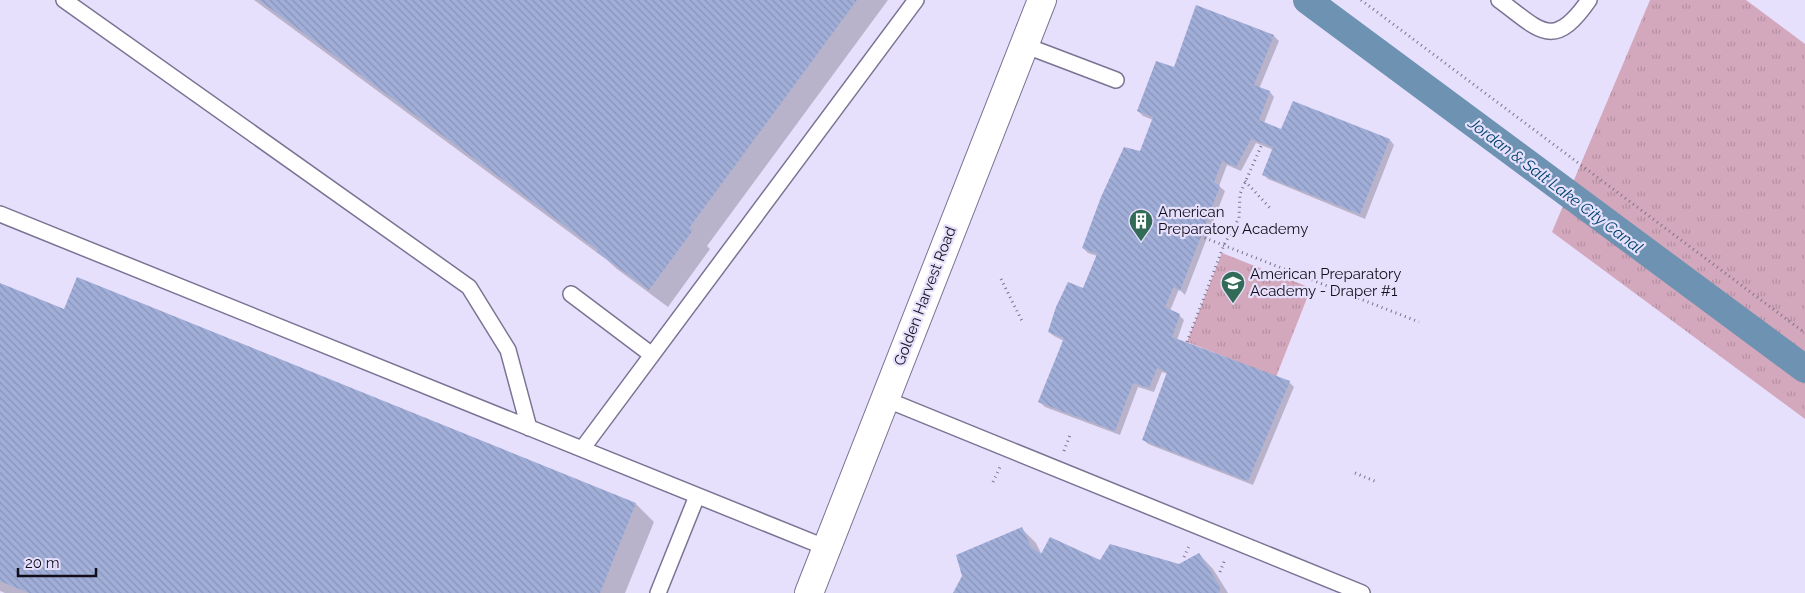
<svg xmlns="http://www.w3.org/2000/svg" width="1805" height="593" font-family="Raleway,sans-serif">
  <defs>
    <pattern id="grass-tufts" width="24" height="20" patternUnits="userSpaceOnUse" patternTransform="scale(1.25)"><rect width="24" height="20" fill="#d4a8bc"/><path d="M3 7l-1-3M5 7V3M7 7l1-3M15 17l-1-3M17 17v-4M19 17l1-3" fill="none" stroke="#b58fa1"/></pattern>
    <pattern id="building-back-hatch" width="6" height="6" patternUnits="userSpaceOnUse" patternTransform="scale(1.25)"><rect width="6" height="6" fill="#a0aed8"/><path d="M-1 5l2 2M0 0l6 6M5-1l2 2" fill="none" stroke="#8994b9"/></pattern>
  </defs>
  <rect width="100%" height="100%" fill="#e7e0fd"/>
  <path fill="url(#grass-tufts)" d="M1650 0H1746L1805 44V419L1552 232Z
    M1222 253 1311 288 1276 377 1187 342Z"/>
  <path fill="#0003" d="M254 0H888L707 246 710 249 668 307 617 269 607 260Z
    M1197 6 1274 36 1279 41 1259 89 1270 92 1274 97 1264 123 1282 130 1390 140 1394 145 1365 219 1268 179 1263 174 1273 150 1256 143 1241 171 1227 165 1219 186 1225 191 1185 295 1179 289 1170 311 1179 315 1184 320 1177 340 1289 382 1294 387 1253 485 1148 444 1143 439 1168 374 1162 372 1154 392 1138 387 1120 435 1045 407 1040 402 1064 341 1054 336 1049 332 1083 289 1097 256 1088 253 1083 248 1140 153 1153 120 1143 116 1138 111 1174 69Z
    M0 284 64 310 636 504 654 522 625 593H5L0 591Z
    M1021 528 1036 543 1042 555 1101 561 1179 565 1199 554 1213 569 1228 593H955Z"/>
  <g fill="none" stroke-linecap="round" stroke-linejoin="round">
    <path stroke="#6d92b2" stroke-width="28" d="M1307 0 1805 369"/>
  </g>
  <path fill="url(#building-back-hatch)" d="M259 0H857L689 228 693 230 649 290 597 252 598 250Z
    M1196 5 1274 35 1254 85 1270 91 1259 120 1281 129 1293 101 1390 139 1360 214 1262 175 1273 147 1251 139 1236 167 1222 161 1214 182 1220 186 1180 291 1174 286 1165 307 1180 314 1172 337 1290 381 1248 481 1142 440 1167 372 1157 368 1149 388 1133 383 1115 431 1038 402 1064 338 1048 332 1056 307 1068 282 1083 288 1097 254 1082 248 1101 197 1124 147 1140 151 1153 117 1137 111 1156 61 1174 67Z
    M77 277 636 503 600 593H29L0 581V283L64 309Z
    M1022 527 1031 547 1041 554 1050 537 1100 560 1110 544 1179 564 1199 553 1220 587 1219 593H953L962 576 956 555Z"/>
  <g fill="none" stroke-linecap="round" stroke-linejoin="round">
    <defs>
      <path id="service" d="M64 0 469 287 508 350 529 428
        M1499 0C1540 30 1553 52 1589 0
        M1024 45 1116 80
        M0 214 827 548
        M571 294 652 355
        M885 399 1362 593
        M582 449 916 0
        M658 593 697 496"/>
      <path id="minor" d="M809 593 1042 0"/>
    </defs>
    <use href="#service" stroke="#7b7393" stroke-width="18"/>
    <use href="#minor" stroke="#7b7393" stroke-width="30"/>
    <path stroke="#787388" stroke-width="3" stroke-dasharray="1 4" stroke-linecap="butt" d="M1361 0 1805 333
      M1245 181 1270 208
      M1200 236 1419 322
      M1001 279 1022 321
      M1187 342 1224 245 1239 218 1240 194 1262 144
      M1064 451 1070 435
      M1355 473 1377 482
      M993 482 1000 467
      M1184 557 1190 544
      M1220 572 1225 559"/>
    <use href="#service" stroke="#fff" stroke-width="15"/>
    <use href="#minor" stroke="#fff" stroke-width="28"/>
  </g>
  <defs>
    <symbol id="building-pin" viewBox="-11 -11 22 30"><path d="M0 17L-7.5 6A9.5 9.5 0 1 1 7.5 6Z" fill="#326c56" stroke="#e7e0fd"/><path d="M-4-6H4V6H1V3H-1V6H-4ZM-2.5-4.3h1.7v1.8h-1.7ZM.8-4.3h1.7v1.8H.8ZM-2.5-1h1.7V.8h-1.7ZM.8-1h1.7V.8H.8Z" fill="#fff"/></symbol>
    <symbol id="school-pin" viewBox="-11 -11 22 30"><path d="M0 17L-7.5 6A9.5 9.5 0 1 1 7.5 6Z" fill="#326c56" stroke="#e7e0fd"/><path d="M0-5L7-2L0 1L-7-2ZM-4 1L0 2.5L4 1V4Q0 6-4 4Z" fill="#fff"/></symbol>
  </defs>
  <g fill-rule="evenodd">
    <use href="#building-pin" x="1127" y="207" width="28" height="38"/>
    <use href="#school-pin" x="1219" y="269" width="28" height="38"/>
  </g>
  <g text-anchor="middle" stroke-width="4.5" stroke-linejoin="round" paint-order="stroke">
    <g font-size="15" fill="#120f1b" stroke="#e7e0fd" text-anchor="start">
      <text x="1158" y="217">American<tspan x="1158" dy="17">Preparatory Academy</tspan></text>
      <text x="1250" y="279">American Preparatory<tspan x="1250" dy="17">Academy - Draper #1</tspan></text>
    </g>
    <g font-size="15" fill="#120f1b" stroke="#e7e0fd">
      <text transform="translate(925 296) rotate(-69)" y="5">Golden Harvest Road</text>
    </g>
    <g font-size="16" font-style="italic" fill="#00446e" stroke="#e7e0fd">
      <text transform="translate(1556 185) rotate(37)" y="6">Jordan &amp; Salt Lake City Canal</text>
    </g>
  </g>
  <path d="M18 568v8h78v-8" fill="none" stroke="#120f1b" stroke-width="2.5"/>
  <text x="25" y="568" font-size="15" fill="#120f1b" stroke="#e7e0fd" stroke-width="4" paint-order="stroke">20 m</text>
</svg>
